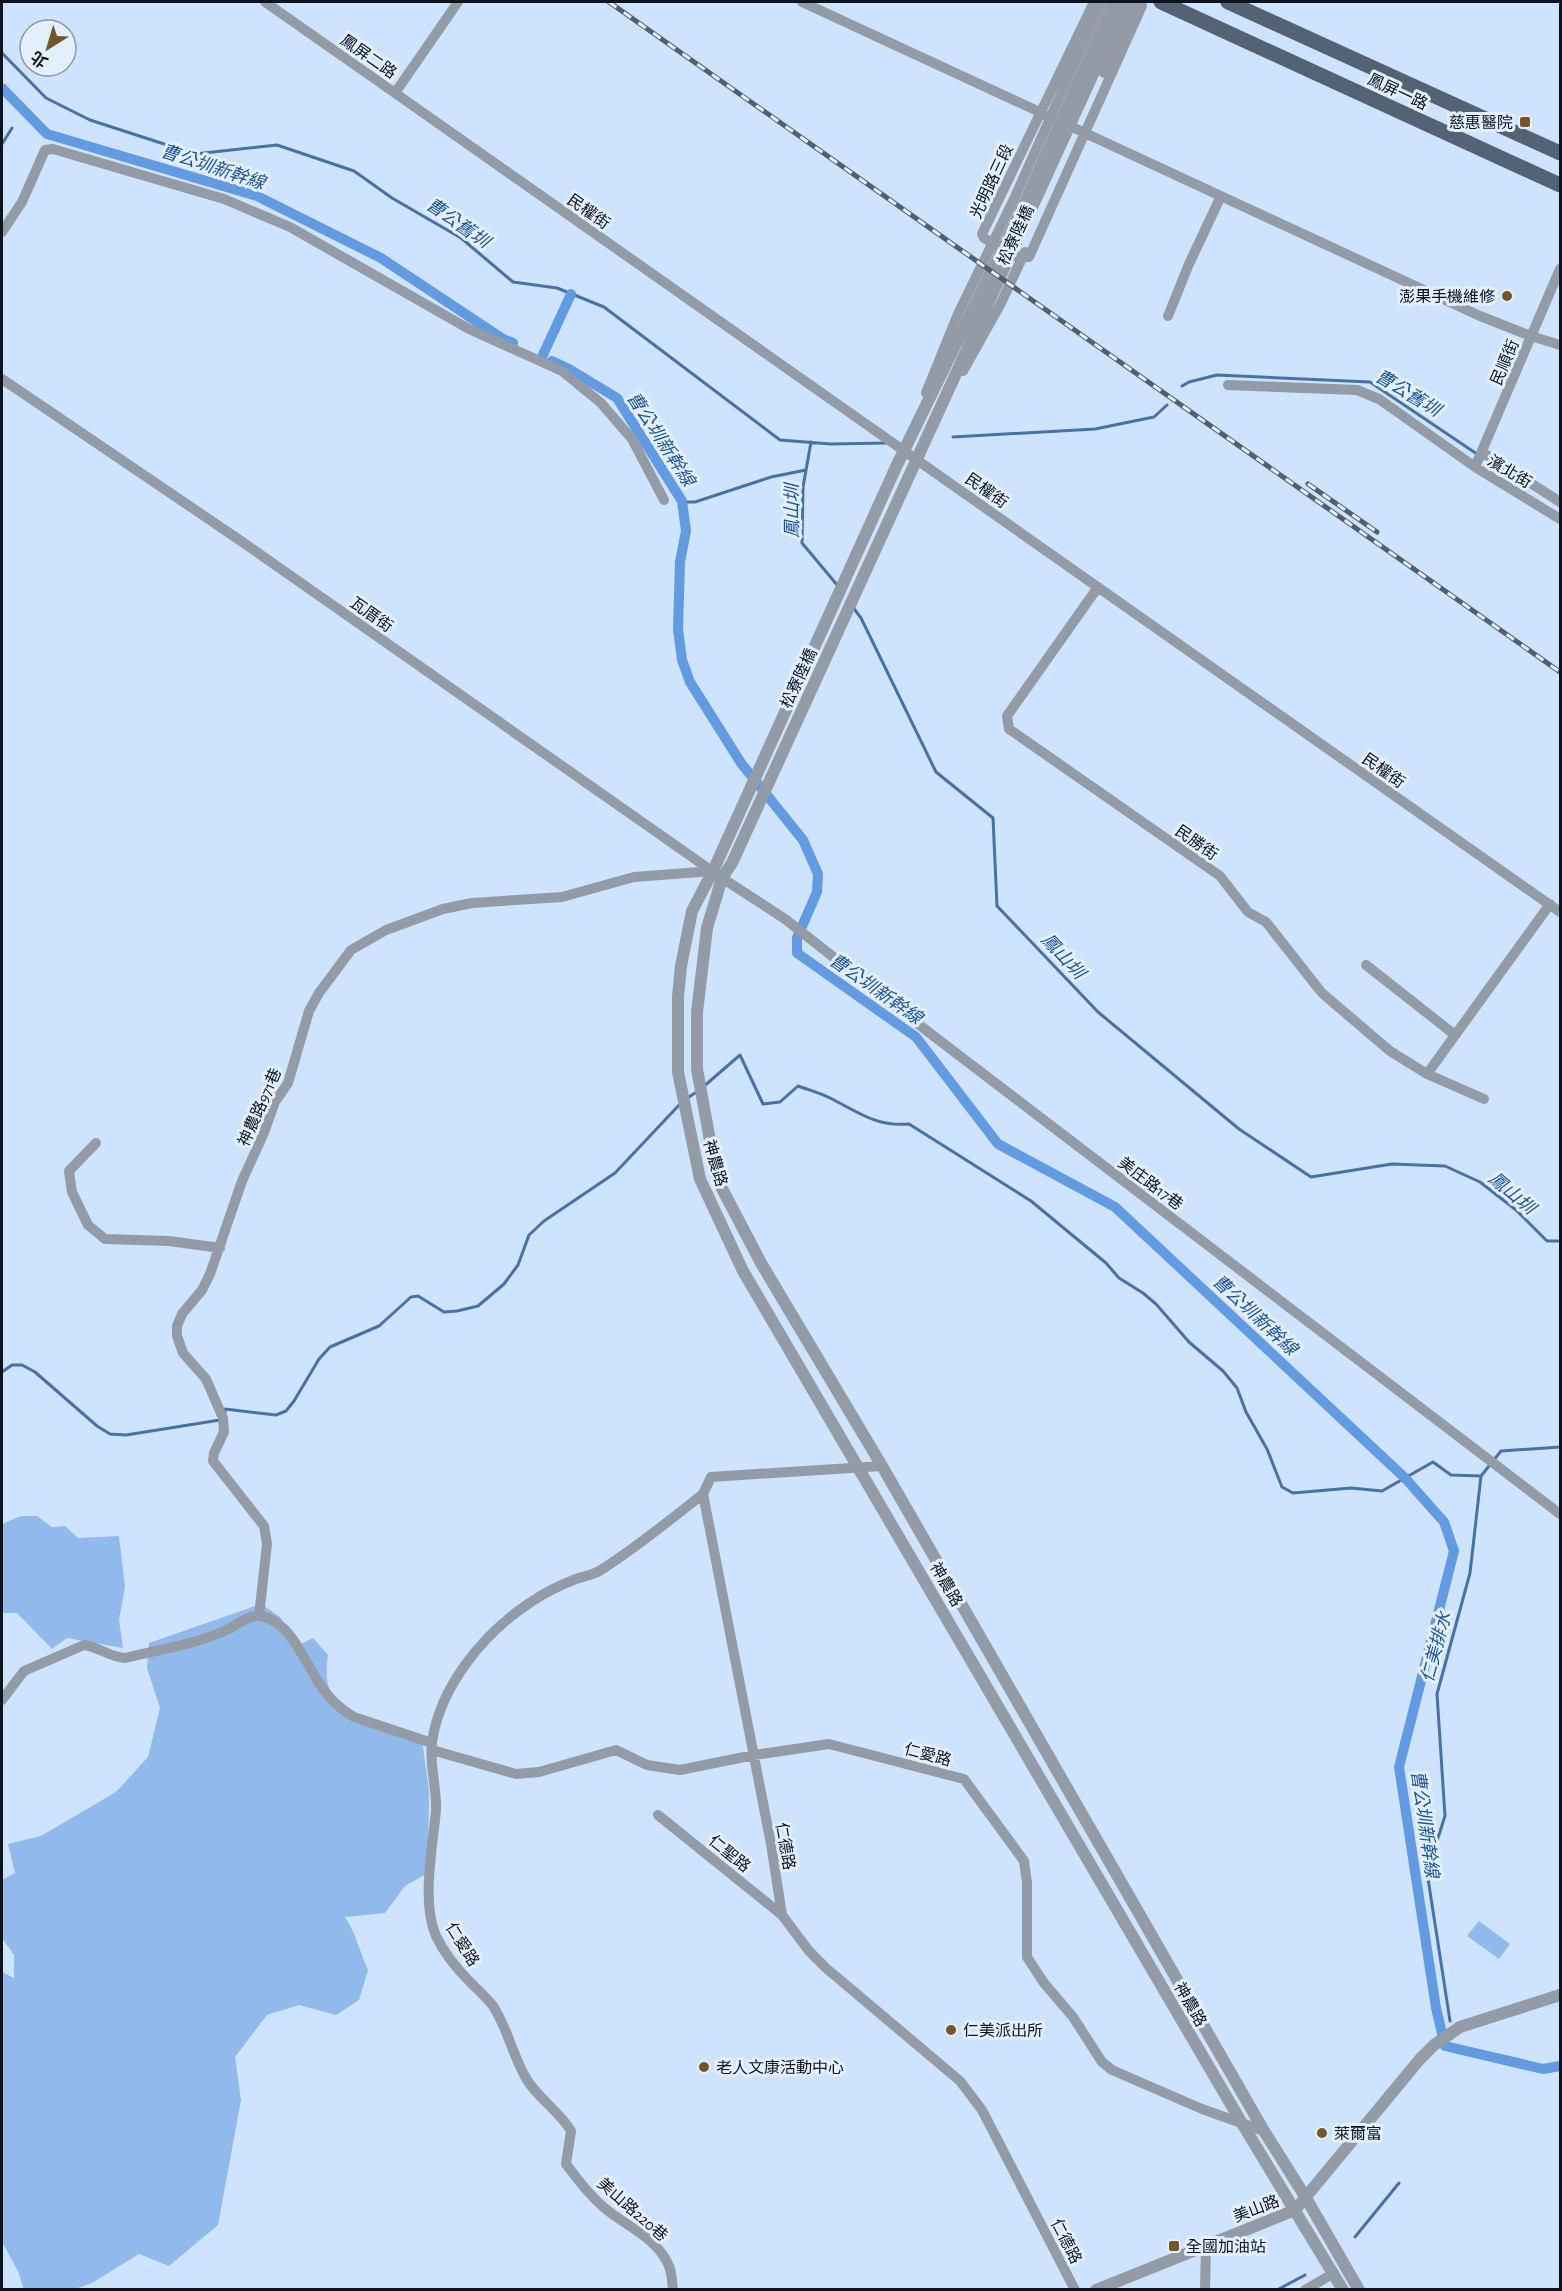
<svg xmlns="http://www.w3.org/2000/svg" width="1562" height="2291" font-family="'Alegreya Sans','Noto Sans TC',sans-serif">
  <rect width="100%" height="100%" fill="#cee3fd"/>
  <path fill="#91b9ec" d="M21 1516H37L52 1527 65 1526 78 1538 119 1536 125 1587 119 1620 123 1648 67 1638 52 1649 17 1613H2V1524Z
    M261 1604 280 1617 299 1645 313 1638 328 1655C326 1669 325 1684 333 1696 344 1713 402 1732 422 1740L429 1790 428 1873 405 1886 385 1913 345 1917C356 1933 360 1953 368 1970L359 2000 336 2015 299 2005 267 2015 235 2057 241 2100 218 2225 169 2266 139 2254 92 2283 75 2289H24L18 2271 2 2242V1972L14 1978V1955L2 1938V1880L15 1873 8 1844 41 1836 116 1792 148 1757 160 1708 147 1668 149 1643Z
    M1479 1921 1510 1944 1499 1959 1467 1936Z"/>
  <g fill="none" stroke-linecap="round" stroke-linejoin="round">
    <path stroke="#4872a7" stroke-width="3" d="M2 53 46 98 90 120 195 154 277 145 354 171 392 198 461 238 513 282 557 288 604 307 780 440 831 444 886 443
      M2 144 12 128
      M1182 386 1189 382 1217 375 1370 382 1477 454
      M953 437 1095 429 1154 417 1167 405
      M811 442 803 487 802 543 838 586
      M682 502H695L771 477 806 470
      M852 606 861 618 936 772 993 818 997 906 1098 1012 1239 1129 1311 1177 1392 1164 1445 1166 1480 1182 1516 1210 1547 1241H1560
      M703 1087 740 1055 763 1104 780 1102 798 1086C809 1090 820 1093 830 1098 858 1112 876 1127 909 1124L1031 1201 1106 1263 1119 1278 1143 1293 1156 1304 1189 1342 1223 1371 1237 1388 1246 1412 1267 1449 1282 1487 1293 1493 1351 1488 1382 1491 1433 1462 1451 1475 1481 1476
      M686 1099 698 1091
      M2 1372 12 1365H22L35 1372 97 1426 110 1434 126 1435 220 1420
      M225 1412V1409L276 1415 286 1411 294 1401 319 1359 330 1347 379 1326 411 1297 418 1296 444 1312 457 1311 478 1306 504 1284 518 1265 529 1235 544 1221 615 1173 681 1103
      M1450 2021 1427 1872 1445 1816 1437 1694 1470 1573 1481 1476 1501 1451 1560 1447
      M1355 2237 1399 2183
      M1277 2290 1305 2275"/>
    <path stroke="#629be2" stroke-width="10" d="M2 88 47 134 257 196 381 258 503 339 513 343
      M542 357 571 294
      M552 361 569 369 617 398 682 501 686 531 680 562 678 629 682 660 690 682 741 763 803 840 818 874 817 892 797 938V953L916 1037 998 1144 1115 1207 1405 1478 1444 1522 1454 1551 1399 1767 1436 2008 1445 2046 1543 2069 1560 2066"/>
    <path stroke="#939ba6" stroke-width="10" d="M265 2 395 93 458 2
      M802 2 1480 316 1531 336 1560 345
      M1094 2 982 234 984 238 1017 257H1029L1142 6 1141 2
      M1104 73 1135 2
      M395 93 1560 912
      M2 232 22 202 45 150 53 149 224 199 290 227 469 329 562 371 601 403 632 439 664 500
      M1168 316 1189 264 1221 196
      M963 371 1000 305 1025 252
      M2 379 241 541 722 878 785 919 931 1034 1560 1514
      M1228 385 1357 390 1379 399 1475 467 1560 519
      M926 393 958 314 1014 199 1102 2
      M1482 452 1560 502
      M1475 467 1560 269
      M1098 587 1007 716 1009 729 1220 876 1248 912 1266 922 1322 993 1390 1051 1427 1074 1484 1099
      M1366 965 1455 1035
      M1427 1074 1550 904
      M96 1143 69 1171 72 1192 88 1225 105 1239 169 1241 220 1248
      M882 1466 711 1477 703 1494 771 1844 782 1915 809 1951 826 1968 960 2081 982 2110 1075 2290
      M259 1616 267 1544 264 1526 213 1461 214 1453 224 1432 223 1418 206 1379 183 1353 177 1336V1326L182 1314 202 1290 210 1274 242 1181 263 1135 275 1102 288 1083 309 1011 319 993 351 950 386 930 443 909 472 903 562 897 634 877 713 871
      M2 1700 24 1671 84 1645C99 1647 110 1657 125 1658 158 1650 191 1645 222 1632 233 1628 248 1614 260 1616 278 1618 292 1636 300 1651 317 1678 324 1700 354 1717L432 1743
      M432 1750 516 1774 539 1772 616 1750 647 1765 680 1770 754 1755 829 1744 964 1779 1024 1861 1027 1883V1957L1044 1983 1073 2017 1102 2062 1112 2070 1202 2109 1264 2131
      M658 1815 782 1915
      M673 2290C672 2282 672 2273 669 2266 659 2241 631 2228 611 2213 593 2200 579 2181 566 2164L571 2131C560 2112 539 2099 527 2080 513 2057 508 2029 493 2006 487 1998 478 1990 471 1983 458 1970 444 1953 436 1936 421 1902 433 1846 436 1810 437 1788 429 1764 432 1742 440 1687 482 1635 528 1604 541 1595 560 1585 576 1579 585 1576 593 1575 601 1570 637 1547 670 1520 703 1494
      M1205 2290 1206 2245
      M1305 2290 1334 2273"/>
    <path stroke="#939ba6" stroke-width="12" d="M1114 2 1025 202 896 467 713 871 692 911 681 966 678 996V1072L700 1179 743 1271 1243 2125 1343 2290
      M1126 2 732 863 722 878 707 928 697 1012V1069L717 1179 761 1263 882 1466 1264 2131 1306 2198 1359 2290
      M1096 2290 1295 2210 1420 2059 1434 2045 1460 2027 1560 1995"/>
    <path stroke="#536275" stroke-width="15" d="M1161 2 1560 185
      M1228 2 1560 153"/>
    <defs>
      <path id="rail" d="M609 2 1560 672
        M1308 484 1377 532"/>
    </defs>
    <use href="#rail" stroke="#535f6e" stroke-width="5"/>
    <use href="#rail" stroke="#e3efff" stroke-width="3" stroke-dasharray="9" stroke-linecap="butt"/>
  </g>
  <g fill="#74562b" stroke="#e3efff" stroke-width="2">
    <rect x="1519" y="116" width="12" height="12" rx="3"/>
    <circle cx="1507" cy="296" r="6"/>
    <circle cx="951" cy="2030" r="6"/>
    <circle cx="704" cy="2067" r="6"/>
    <circle cx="1322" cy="2133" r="6"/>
    <rect x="1168" y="2240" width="12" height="12" rx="3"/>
  </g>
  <g text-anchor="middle" stroke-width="6" stroke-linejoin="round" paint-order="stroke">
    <g font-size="16" fill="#0d141d" stroke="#e3efff">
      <text transform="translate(369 56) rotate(35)" y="6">鳳屏二路</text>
      <text transform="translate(1398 91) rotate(25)" y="6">鳳屏一路</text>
      <text transform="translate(991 181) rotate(-65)" y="6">光明路三段</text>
      <text transform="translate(589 211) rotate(35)" y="6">民權街</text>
      <text transform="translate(1015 235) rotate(-65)" y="6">松寮陸橋</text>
      <text transform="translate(1504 362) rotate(-67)" y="6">民順街</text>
      <text transform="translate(1510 471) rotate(31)" y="6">濱北街</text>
      <text transform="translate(987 490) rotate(35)" y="6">民權街</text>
      <text transform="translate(372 614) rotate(35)" y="6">瓦厝街</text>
      <text transform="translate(798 678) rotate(-65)" y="6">松寮陸橋</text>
      <text transform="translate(1384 770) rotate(35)" y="6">民權街</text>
      <text transform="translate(1197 842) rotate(35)" y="6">民勝街</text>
      <text transform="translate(259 1107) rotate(-66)" y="6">神農路971巷</text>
      <text transform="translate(716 1163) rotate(74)" y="6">神農路</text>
      <text transform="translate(1151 1183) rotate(37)" y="6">美庄路17巷</text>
      <text transform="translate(947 1584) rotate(60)" y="6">神農路</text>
      <text transform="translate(928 1754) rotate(15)" y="6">仁愛路</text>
      <text transform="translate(786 1846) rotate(80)" y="6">仁德路</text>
      <text transform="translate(730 1853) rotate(39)" y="6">仁聖路</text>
      <text transform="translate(463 1944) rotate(58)" y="6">仁愛路</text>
      <text transform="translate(1191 2004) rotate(60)" y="6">神農路</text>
      <text transform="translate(1256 2208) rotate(-21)" y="6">美山路</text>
      <text transform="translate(633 2209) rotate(41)" y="6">美山路220巷</text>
      <text transform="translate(1067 2241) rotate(63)" y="6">仁德路</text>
    </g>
    <g font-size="16" fill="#0d141d" stroke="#e3efff" text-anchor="start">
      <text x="1513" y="128" text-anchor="end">慈惠醫院</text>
      <text x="1495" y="302" text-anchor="end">澎果手機維修</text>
      <text x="963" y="2036">仁美派出所</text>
      <text x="716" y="2073">老人文康活動中心</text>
      <text x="1334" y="2139">萊爾富</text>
      <text x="1186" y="2252">全國加油站</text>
    </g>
    <g font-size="18" font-style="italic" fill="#1d5597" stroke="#e3efff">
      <text transform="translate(213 167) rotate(18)" y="6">曹公圳新幹線</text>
      <text transform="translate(458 223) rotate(35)" y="6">曹公舊圳</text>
      <text transform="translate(1408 393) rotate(31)" y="6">曹公舊圳</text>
      <text transform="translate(661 439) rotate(57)" y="6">曹公圳新幹線</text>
      <text transform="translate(792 511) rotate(-90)" y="6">鳳山圳</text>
      <text transform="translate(1063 956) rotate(47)" y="6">鳳山圳</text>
      <text transform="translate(876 989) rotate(35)" y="6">曹公圳新幹線</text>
      <text transform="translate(1512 1193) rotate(40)" y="6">鳳山圳</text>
      <text transform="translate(1255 1315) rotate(43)" y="6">曹公圳新幹線</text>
      <text transform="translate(1436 1647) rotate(-75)" y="6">仁美排水</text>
      <text transform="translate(1425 1824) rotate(82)" y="6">曹公圳新幹線</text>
    </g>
  </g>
  <rect width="1562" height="2291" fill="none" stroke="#0d141d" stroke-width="6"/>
  <g transform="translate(48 48) rotate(217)"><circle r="28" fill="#e3efff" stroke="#8d97a5" stroke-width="1.5"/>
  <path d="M0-4.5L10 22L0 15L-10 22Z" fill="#74562b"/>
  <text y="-9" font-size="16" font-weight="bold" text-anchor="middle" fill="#0d141d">北</text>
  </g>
</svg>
